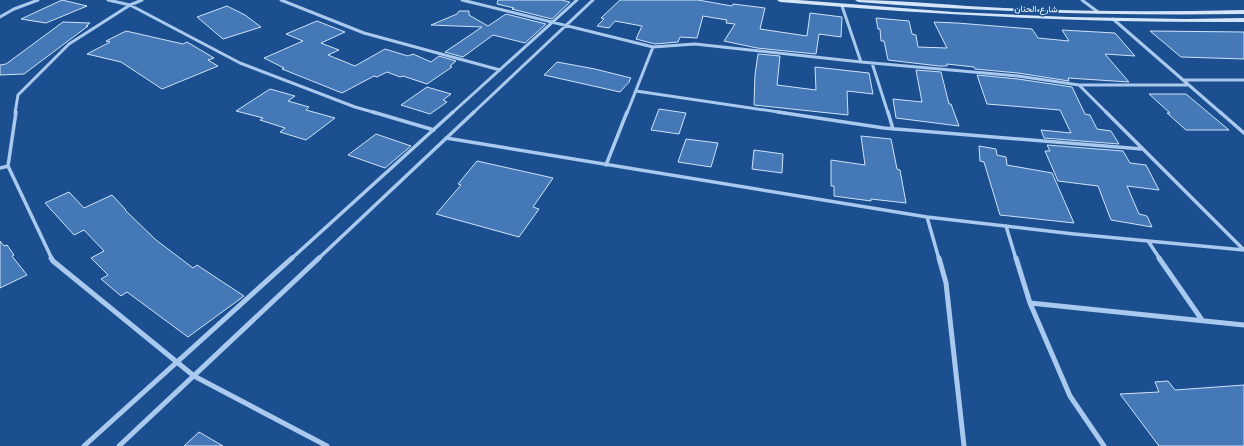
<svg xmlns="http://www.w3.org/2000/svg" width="1244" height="446" font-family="'Work Sans',Vazirmatn,sans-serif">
  <rect width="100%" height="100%" fill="#1b4f8f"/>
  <path fill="#4478b7" stroke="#cfe3fa" d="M62 0 87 6 46 23 21 19Z
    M498 0H561L570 2 552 19 512 9 514 8 497 4Z
    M620 0H698L732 6 733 4 765 8 760 29 807 36 810 13 842 17 841 37 819 34 816 54 757 48 724 41 735 24 726 23 727 20 703 16 697 38 680 37 678 42 655 44 636 39 642 26 615 21 609 28 597 26 604 19 601 18Z
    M227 6 245 15 261 27 223 39 197 17Z
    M459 11H469V15L488 26 506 14 546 24 525 43 493 35 463 57 445 52 482 27 431 25 457 14Z
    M876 18 909 21 912 34 916 35 918 47 947 48 934 22 957 23 1032 29 1038 38 1069 41 1062 30 1115 33 1135 56 1105 54 1129 82 1068 78 1069 81 1018 73 975 69 974 67 947 64V66H939L888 60 884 41H881L880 29H878Z
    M317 21 345 32 321 43 339 50 328 55 355 66 385 49 408 56 413 54 431 62 439 56 456 61 450 66 452 67 427 84 403 76 400 77 387 72 377 77 374 76 342 93 282 69 284 68 264 58 303 41 286 34Z
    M63 22 90 23 86 26H88L24 74 0 75V65L6 64Z
    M126 31 183 44 187 42 214 58 208 60 218 66 162 89 121 62 87 54 110 42 106 41Z
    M1150 31 1244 32V59L1181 57Z
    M758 54 780 56 777 85 816 90 815 67 869 73 873 94 847 91 848 115 754 105 755 75Z
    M557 62 595 69 631 78 629 81H630L620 92 544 75Z
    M916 70 941 72 949 104H951L959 126 896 118 893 99 922 102Z
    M977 75 1018 79 1072 87 1085 114 1090 115 1097 129 1111 131 1119 144 1044 138 1041 130 1071 133 1060 110 987 104Z
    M427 87 451 94 443 100 447 102 430 114 401 105Z
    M270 89 295 96 288 101 309 107 306 110 335 118 306 140 280 132 285 128 260 120 263 118 236 111Z
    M1149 94H1186L1229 130H1186L1167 113H1170Z
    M659 109 686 113 679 134 651 130Z
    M376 134 411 146 385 168 348 155Z
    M861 136 891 139 897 169 900 170 906 203 871 199V201L834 196V186H831V160L865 165Z
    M686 139 718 143 711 167 678 162Z
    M1047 145 1123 151 1130 163 1146 165 1159 190 1127 186 1139 214 1147 216 1152 227 1111 220 1098 186 1058 181 1045 151H1050Z
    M979 146 996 149 997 155 1006 157 1007 165 1052 173 1074 223 1000 215 984 162 980 161Z
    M754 150 783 154 782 173 752 169Z
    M477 161 553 178 533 207 539 209 519 237 436 214 461 185 458 184Z
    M69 192 84 208 112 195 126 210H125L156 240 193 268 197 265 244 296 188 337 127 292 121 296 101 279 108 275 91 258 104 251 84 230 74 235 45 203Z
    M0 241 4 246 7 245 14 255 12 256 27 275 0 288Z
    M1168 381 1175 390 1244 385V446H1159L1120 394 1159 392 1155 382Z
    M199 432 223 446H184Z"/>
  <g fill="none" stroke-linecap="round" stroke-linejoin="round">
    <path stroke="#a9c9ee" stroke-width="3" d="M108 0 130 5 240 63 355 107 376 113
      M281 0 364 33 500 70
      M462 0 653 47 695 44 861 62 1018 76 1079 85H1189
      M1082 0 1098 12
      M842 6 861 62
      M0 17 14 9 38 0
      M1113 19 1221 113
      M872 63 888 113
      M1183 80H1244
      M1079 85 1107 113
      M636 91 785 113
      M15 113 18 95 69 44 130 5 142 0
      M452 113 577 0
      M473 113 593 0
      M627 113 653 47"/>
    <path stroke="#a9c9ee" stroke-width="3.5" d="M16 112 8 166 52 259
      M373 112 434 130
      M778 112 884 128 1142 149
      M888 112 893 129
      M1106 112 1243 249
      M1220 112 1244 133
      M446 138 927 217 1074 234 1244 250
      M606 165 627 112
      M0 168 8 166
      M927 217 939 259
      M1006 226 1016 259
      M1148 241 1160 259
      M291 259 453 112
      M318 259 474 112"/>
    <path stroke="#a9c9ee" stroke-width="5" d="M51 258 53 261 194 376 327 446
      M939 258 946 283 964 446
      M1016 258 1030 303 1070 396 1104 446
      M1159 258 1202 320
      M1030 303 1244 325
      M84 446 292 258
      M119 446 319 258"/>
    <path fill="#d6e6fa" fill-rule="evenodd" d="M777 0H798L954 12 1070 17 1186 19 1244 18V22C1089 23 935 15 780 2Z
      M855 0C905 0 955 6 1004 8 1084 12 1164 12 1244 10V14C1115 16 987 12 858 2Z"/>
  </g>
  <g text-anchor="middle" stroke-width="3" stroke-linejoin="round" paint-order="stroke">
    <g font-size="9" fill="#fff" stroke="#1b4f8f">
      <text transform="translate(1036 9) rotate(1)" y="3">شارع الحنان</text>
    </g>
  </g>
</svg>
